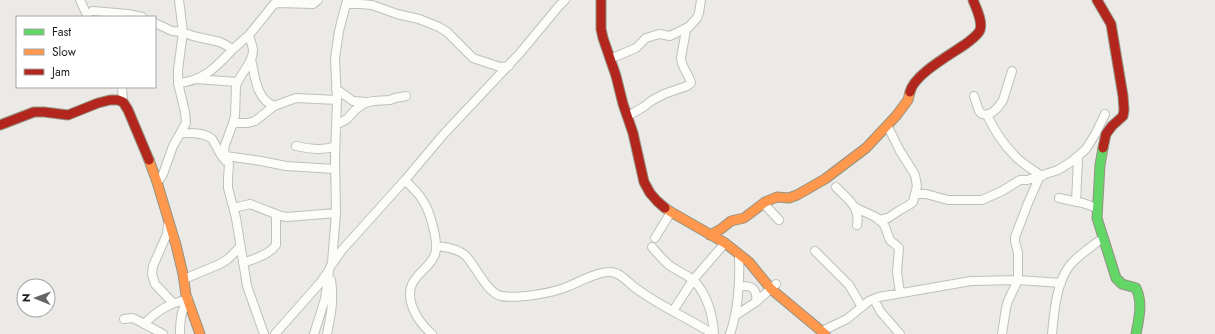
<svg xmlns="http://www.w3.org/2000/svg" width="1215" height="334" font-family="Jost,sans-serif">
  <rect width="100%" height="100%" fill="#eceae7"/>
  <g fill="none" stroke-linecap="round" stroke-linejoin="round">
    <defs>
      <path id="street" d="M80 0 88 17
        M346 4H360L372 5 397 14 419 19 439 27 447 32 473 58 500 67 509 66
        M93 11 128 14 142 17
        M155 23 172 31 183 32 193 36 220 42 233 49 249 35 274 4 279 3 313 4 318 0
        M249 35C250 40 253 46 253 51 253 63 239 75 236 86L235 116 233 123 225 145 224 151 229 164 228 179V188L236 218 247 286 264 334
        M251 59C255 76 256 99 274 106
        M610 59 636 48 646 38 659 34 670 36 688 27
        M196 79 237 82
        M178 83C204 81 216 67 233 49
        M122 87 123 102
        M336 89 353 101 366 102
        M974 96 979 111 982 114C991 117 999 107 1003 100L1012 71
        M987 115C994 130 1004 145 1016 157 1023 164 1033 170 1042 176
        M628 116 645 106 651 101 664 94 687 86 691 83C689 74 681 67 681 58L686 30 697 18 699 13 701 0
        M233 123H248L255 121 274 106 296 98 337 100
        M336 125 347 119 355 110 365 103 373 101 390 100 395 98 406 96
        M181 133C190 133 205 132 212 139 217 146 219 155 226 161
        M296 146C309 149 323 151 335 146
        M226 156 261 161 286 166 335 169
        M405 180C411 187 419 193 423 201 430 211 439 243 435 254 432 264 422 270 416 278 401 296 417 321 432 334
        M157 182 160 179 163 174 173 146 186 123 185 112 178 83V70L183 32 179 0
        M836 187C847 199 861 207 857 225
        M915 194H926L948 200H982L1002 191 1020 180H1027L1058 170 1071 162 1086 149 1096 133 1105 114
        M1059 198 1083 203 1097 208
        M1076 202 1078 158
        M761 205 766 206 779 220
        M855 207C864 213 878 215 884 225 887 229 887 235 890 240 892 243 896 244 899 248L897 272 900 293
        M234 208 250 204 281 216 287 217 336 213
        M879 220 888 218 900 210 909 205 913 202 917 186 915 175 912 170 900 151 889 129
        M168 225 167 234 153 266 152 274 155 284 173 303
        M655 238 671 212
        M437 246C446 247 458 249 465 255 476 266 486 292 501 296 517 299 554 293 569 286 581 281 597 272 609 272 620 271 629 284 637 289 661 307 688 318 713 334
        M652 247C657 253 663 260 669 265 677 271 686 274 693 280 707 293 713 316 714 334
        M815 251 849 285 862 307
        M243 263C253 259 269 255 276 245V214
        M333 263 342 250 405 180 443 135 520 53 559 6 565 0
        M184 279 220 264 228 259 240 247
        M739 287C751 284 758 289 756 302
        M874 299 880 311 900 334
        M673 311 693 280 725 243
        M736 315 756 302 776 284
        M124 319 132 318 135 319 163 334
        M144 324C159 309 169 304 188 299
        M822 331 847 319 869 301 879 297 971 281 1018 280 1061 283
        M180 334C180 321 181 310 188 299
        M275 334 320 283 329 270 332 263 336 213 335 157 337 100 335 58 339 31 347 0
        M314 334 325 299 329 271
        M327 334C331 315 334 299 331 280
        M730 334C739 308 740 282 739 255
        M1002 334 1006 308 1008 301 1018 280V253L1015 241V237L1028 203 1040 176
        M1052 334C1054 314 1056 285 1068 268 1073 260 1081 255 1088 249 1094 245 1097 241 1103 239"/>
      <path id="fast" d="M1103 148 1100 165 1097 218 1116 278 1122 284 1136 288C1143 303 1139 318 1136 334"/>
      <path id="slow" d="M149 160 157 182 176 245 183 274 186 295 200 334
        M665 208 671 212 725 243 749 262 771 289 825 334
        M710 235 721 229 731 221 744 218 765 202 777 197 789 198 797 195 825 179 866 148 896 116 908 100 910 92"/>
      <path id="jam" d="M601 0V29L603 38 616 76 623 104 633 133 644 182 650 193 657 201 665 208
        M1097 0 1111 24 1123 96 1124 110 1123 116 1112 126 1106 134 1103 148
        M910 92C914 74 952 54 967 43 972 39 978 35 980 30 983 21 976 8 973 0
        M0 125 34 112H44L68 115 98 103 110 100H118L123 102 128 110 149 160"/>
    </defs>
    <use href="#street" stroke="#bfbfbd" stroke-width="10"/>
    <use href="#fast" stroke="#949381" stroke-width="11"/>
    <use href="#slow" stroke="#949381" stroke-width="11"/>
    <use href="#jam" stroke="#949381" stroke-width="11"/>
    <use href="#street" stroke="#fcfcfb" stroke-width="8"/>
    <use href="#fast" stroke="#63d668" stroke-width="9"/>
    <use href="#slow" stroke="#ff974d" stroke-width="9"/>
    <use href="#jam" stroke="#b3261e" stroke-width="9"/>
  </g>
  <rect x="16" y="16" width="140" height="72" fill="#ffffff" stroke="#a5a5a5"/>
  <rect x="24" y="29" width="20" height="6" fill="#63d668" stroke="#a5a5a5"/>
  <text x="52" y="36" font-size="12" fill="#1e1e1e">Fast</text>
  <rect x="24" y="49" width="20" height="6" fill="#ff974d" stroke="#a5a5a5"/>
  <text x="52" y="56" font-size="12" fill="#1e1e1e">Slow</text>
  <rect x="24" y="69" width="20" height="6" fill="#b3261e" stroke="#a5a5a5"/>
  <text x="52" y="76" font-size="12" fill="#1e1e1e">Jam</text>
  <g transform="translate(36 298) rotate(271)"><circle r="19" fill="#ffffff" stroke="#a5a5a5"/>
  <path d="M0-3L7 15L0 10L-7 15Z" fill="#666564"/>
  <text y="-6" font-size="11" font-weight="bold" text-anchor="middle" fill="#1e1e1e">N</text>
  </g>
</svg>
